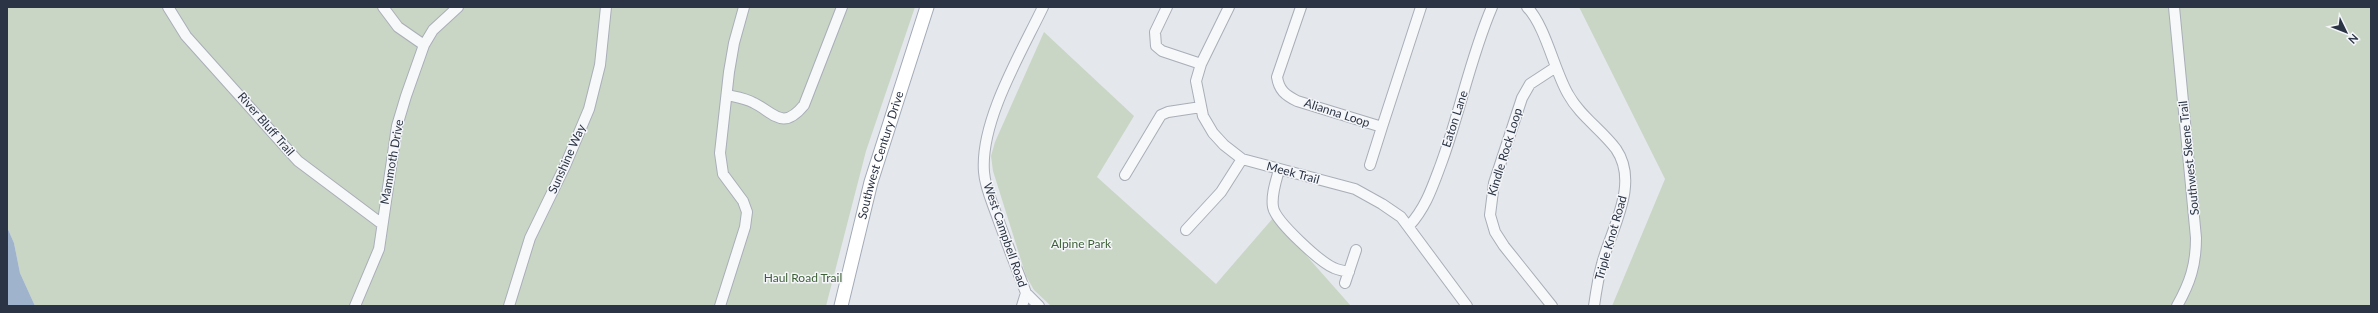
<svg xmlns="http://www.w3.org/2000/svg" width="2378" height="313" font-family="Lato,sans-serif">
  <rect width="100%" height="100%" fill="#e4e7ec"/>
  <path fill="#c9d6c5" d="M7 7H915L866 151 826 306H35L20 273 14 243 7 227Z
    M1579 7H2371V306H1612L1665 179Z
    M1044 32 1134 116 1097 177 1216 284 1273 218 1351 306H1051L1034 290 1026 276 993 171 991 156 995 142Z"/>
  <path fill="#9fb4cc" d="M7 227 14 243 20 273 35 306H7Z"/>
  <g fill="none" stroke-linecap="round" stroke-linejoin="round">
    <defs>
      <path id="minor" d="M168 7 186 36 298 161 382 224
        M383 7 398 27 424 45
        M1167 7 1155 32 1156 46 1162 51 1201 64
        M1229 7 1201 64 1196 81 1203 116 1213 133 1224 145 1242 159 1355 189 1382 204 1401 217 1467 306
        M1301 7 1277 77C1279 90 1285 95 1297 101L1382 127 1421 7
        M1527 7C1546 27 1554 70 1568 94 1580 116 1601 129 1616 149 1640 184 1611 229 1602 264 1598 278 1596 292 1594 306
        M2174 7 2196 238C2196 265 2190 283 2177 306
        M727 95C736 97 745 98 754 103 774 113 783 131 804 105L842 7
        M1370 165 1382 127
        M1279 170C1276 181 1271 195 1273 207 1275 221 1320 262 1334 268 1338 270 1344 271 1349 272
        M1125 175 1161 115 1168 112 1201 107
        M1409 226C1426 207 1432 188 1441 164 1460 113 1470 58 1492 7
        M1186 230 1221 192 1242 159
        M1345 283 1356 250
        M1026 293 1039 306
        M355 306 379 249 397 126 406 96 424 45 433 30 458 7
        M509 306 530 238 565 166 589 109 600 65 606 7
        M720 306 745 227 747 212 743 201 723 174 720 153 729 72 734 43 744 7
        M1022 306 1026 293C1017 269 1007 244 998 219 993 204 985 188 984 172 980 121 1021 53 1043 7
        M1552 306 1504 246 1495 232 1490 215 1494 183 1522 98 1530 84 1556 67"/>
      <g id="major">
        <path id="s1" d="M841 306 871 182 927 7"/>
      </g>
    </defs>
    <use href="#minor" stroke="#a9aeb7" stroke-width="12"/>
    <use href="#major" stroke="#a3abb8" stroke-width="15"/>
    <use href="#minor" stroke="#f7f8fa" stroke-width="10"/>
    <use href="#major" stroke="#fff" stroke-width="13"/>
  </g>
  <g text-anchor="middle" stroke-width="3" stroke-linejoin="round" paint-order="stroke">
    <g font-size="12" fill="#2b3445" stroke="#f4f6f9">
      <text transform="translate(1337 113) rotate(18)" y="4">Alianna Loop</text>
      <text transform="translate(1455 119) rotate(-72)" y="4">Eaton Lane</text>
      <text transform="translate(266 124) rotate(49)" y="4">River Bluff Trail</text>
      <text transform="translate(1505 152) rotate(-73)" y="4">Kindle Rock Loop</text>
      <text dy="4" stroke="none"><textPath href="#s1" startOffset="156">Southwest Century Drive</textPath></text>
      <text transform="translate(2189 158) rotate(-96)" y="4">Southwest Skene Trail</text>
      <text transform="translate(567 159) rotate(-66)" y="4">Sunshine Way</text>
      <text transform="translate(392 162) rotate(-80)" y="4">Mammoth Drive</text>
      <text transform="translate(1293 173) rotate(15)" y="4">Meek Trail</text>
      <text transform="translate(1005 235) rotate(71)" y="4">West Campbell Road</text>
      <text transform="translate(1611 238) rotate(-74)" y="4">Triple Knot Road</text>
    </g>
    <g font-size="12" fill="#3f6138" stroke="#f4f6f9">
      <text x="1081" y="248">Alpine Park</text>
      <text x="803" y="282">Haul Road Trail</text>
    </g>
  </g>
  <rect width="2378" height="313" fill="none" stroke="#2b3445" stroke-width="16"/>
  <g transform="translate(2346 32) rotate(133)" stroke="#f4f6f9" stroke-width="3" paint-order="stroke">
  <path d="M0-3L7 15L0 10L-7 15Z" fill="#2b3445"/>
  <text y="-6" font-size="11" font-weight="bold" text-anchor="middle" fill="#2b3445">N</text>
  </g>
</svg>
